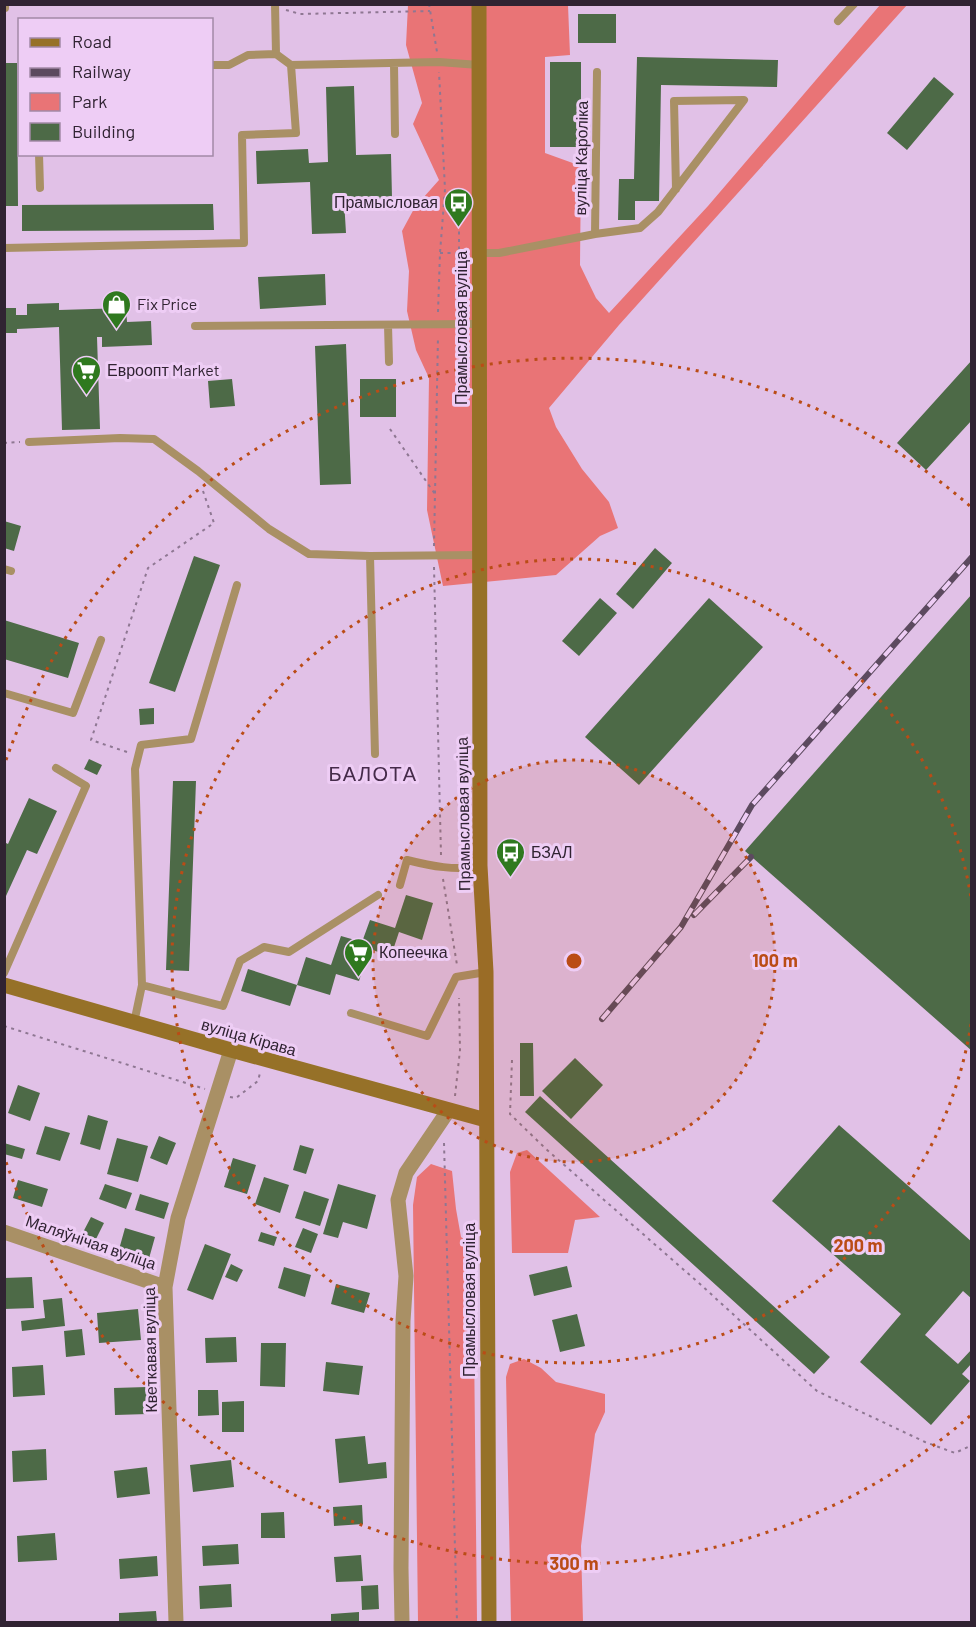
<svg xmlns="http://www.w3.org/2000/svg" width="976" height="1627" font-family="Barlow,sans-serif">
  <rect width="100%" height="100%" fill="#e1c1e7"/>
  <path fill="#e97476" d="M408 5H568L570 55 545 57V153L581 166 580 265 596 298 609 313 708 206 880 5H907L619 325 549 408 556 427 582 469 609 502 618 528 600 536 556 575 443 586 427 510 429 378 416 350 407 311 409 271 402 231 415 207 439 180 413 124 422 103 406 45Z
    M527 1150 600 1217 575 1220 568 1253H512L510 1172 517 1153Z
    M431 1164 452 1171 456 1209 461 1237 473 1247 477 1622H418L413 1205 417 1177Z
    M524 1359 541 1368 556 1382 605 1394V1412L595 1434 581 1546 583 1622H511L506 1377 510 1364Z"/>
  <path fill="#4d6a47" d="M578 14H616V43H578Z
    M637 57 778 60 777 87 661 85 659 201H635V220H618L619 179H634Z
    M550 62H581V147H550Z
    M4 63H17L18 206H4Z
    M934 77 954 94 907 150 887 133Z
    M354 86 356 155 391 154 392 198 344 200 346 233 312 234 310 182 257 184 256 151 308 149 309 163 328 162 326 87Z
    M213 204 214 230 22 231V205Z
    M325 274 326 305 260 309 258 277Z
    M59 303V310L126 308 127 322 151 321 152 345 102 347V337H97L100 429 62 430 59 327 17 329V333H4V308H16V315H27V304Z
    M346 344 351 484 320 485 315 346Z
    M972 360V420L926 470 897 443Z
    M232 379 235 406 210 408 208 381Z
    M360 379H396V417H360Z
    M4 521 21 526 14 551 4 548Z
    M655 548 672 563 633 609 616 594Z
    M194 556 220 565 175 692 149 683Z
    M972 594V1051L745 851Z
    M600 598 617 613 579 656 562 641Z
    M709 598 763 647 639 785 585 737Z
    M4 620 79 643 68 678 4 659Z
    M154 708V724L140 725 139 709Z
    M89 759 102 765 97 775 84 769Z
    M173 781H196L189 971 166 970Z
    M29 798 57 811 37 854 27 850 6 896 4 895V842L8 844Z
    M406 895 433 903 422 940 399 932 391 956 369 949 359 981 336 974 330 995 297 985 306 957 331 965 341 936 362 942 370 920 395 928Z
    M248 969 297 985 290 1006 241 991Z
    M520 1043H533L534 1096H520Z
    M575 1058 603 1085 571 1119 542 1091Z
    M18 1085 40 1093 30 1121 8 1113Z
    M540 1096 830 1357 814 1374 525 1112Z
    M88 1115 108 1121 100 1150 80 1144Z
    M839 1125 972 1242V1299L963 1291 925 1335 958 1364 972 1349V1363L962 1374 970 1381 931 1425 860 1362 901 1314 772 1201Z
    M45 1126 70 1133 60 1161 36 1154Z
    M159 1136 176 1143 167 1165 150 1158Z
    M117 1138 148 1146 138 1182 107 1174Z
    M4 1143 25 1149 22 1159 4 1154Z
    M300 1145 314 1149 306 1174 293 1170Z
    M233 1158 256 1165 247 1194 224 1187Z
    M264 1177 289 1185 280 1213 255 1204Z
    M18 1180 48 1189 42 1207 13 1198Z
    M105 1184 132 1193 126 1209 99 1199Z
    M338 1184 376 1195 367 1229 343 1222 338 1238 323 1234Z
    M304 1191 329 1199 320 1226 295 1218Z
    M140 1194 169 1203 164 1219 135 1210Z
    M91 1217 104 1223 92 1247 79 1240Z
    M125 1228 155 1237 148 1262 118 1253Z
    M303 1228 318 1234 311 1253 295 1247Z
    M261 1232 277 1237 274 1246 258 1241Z
    M205 1244 231 1254 213 1300 187 1290Z
    M231 1264 243 1270 237 1282 225 1277Z
    M567 1266 572 1287 534 1296 529 1275Z
    M284 1267 311 1275 305 1297 278 1288Z
    M32 1277 34 1308 4 1309V1278Z
    M336 1284 370 1293 364 1313 331 1304Z
    M62 1298 65 1326 22 1331 21 1321 45 1318 43 1300Z
    M138 1309 141 1340 99 1343 97 1313Z
    M577 1314 585 1346 560 1352 552 1320Z
    M82 1329 85 1355 66 1357 64 1331Z
    M236 1337 237 1362 206 1363 205 1338Z
    M261 1343H286L285 1387 260 1386Z
    M326 1362 363 1366 359 1395 323 1391Z
    M43 1365 45 1395 13 1397 12 1367Z
    M147 1387 148 1414 115 1415 114 1388Z
    M198 1390H218L219 1415 198 1416Z
    M244 1401V1432H222V1402Z
    M365 1436 368 1464 386 1462 387 1478 339 1483 335 1439Z
    M46 1449 47 1480 13 1482 12 1451Z
    M231 1460 234 1487 193 1492 190 1465Z
    M147 1467 150 1494 117 1498 114 1471Z
    M362 1505 363 1524 334 1526 333 1507Z
    M284 1512 285 1538H261V1513Z
    M55 1533 57 1560 18 1562 17 1536Z
    M238 1544 239 1564 203 1566 202 1546Z
    M361 1555 363 1581 336 1582 334 1557Z
    M157 1556 158 1576 120 1579 119 1559Z
    M231 1584 232 1607 200 1609 199 1586Z
    M378 1585 379 1609 362 1610 361 1586Z
    M156 1611 157 1622H119V1613Z
    M359 1612V1622H331V1614Z"/>
  <g fill="none" stroke-linecap="round" stroke-linejoin="round">
    <path stroke="#8e7792" stroke-width="2" stroke-dasharray="3 4.5" stroke-linecap="butt" d="M429 4 437 52
      M286 10 300 14 430 11
      M440 253H459V203L444 202
      M438 312 440 253 445 189 439 72
      M390 429 435 494
      M4 443 20 442
      M434 546 438 336
      M434 567 441 855
      M127 752 91 740 148 568 214 523 203 491
      M443 879 457 965
      M4 1026 205 1089
      M512 1060 510 1114 546 1149 700 1284 817 1391 925 1442 955 1453 972 1445
      M455 1096 460 1050 459 998
      M230 1097 236 1098 258 1081 260 1073
      M444 1143 457 1622"/>
    <path stroke="#a99065" stroke-width="8" d="M275 4 276 54
      M5 8V4
      M838 21 854 4
      M394 64 395 134
      M212 65H229L248 55 276 54 291 65
      M39 154 40 188
      M595 234 640 228 658 212 744 100 674 101 676 189
      M4 248 244 243 242 135 296 133 291 65 439 62 479 65
      M479 253H499L595 234 597 72
      M388 325 389 362
      M195 326 479 324
      M29 442 120 438 154 439 198 471 269 529 309 554 370 556 480 555
      M370 556 375 754
      M4 569 11 571
      M4 693 73 713 101 640
      M400 885 407 860C431 866 456 871 480 866
      M4 973 86 786 56 768
      M142 985 223 1006 240 961 264 947 289 952 378 895
      M351 1013 427 1036 456 977 486 972
      M134 1023 142 985 135 769 141 745 191 739 237 585"/>
    <path stroke="#a99065" stroke-width="15" d="M4 1232 165 1287
      M176 1622 165 1287 178 1218 231 1050
      M402 1622 401 1568 403 1321 406 1276 398 1200 406 1173 448 1111"/>
    <path stroke="#967128" stroke-width="15" d="M479 4 480 866 486 972 489 1622
      M4 985 231 1050 486 1120"/>
    <defs>
      <path id="rail" d="M694 915 751 857
        M602 1019 681 927 752 805 972 557"/>
    </defs>
    <use href="#rail" stroke="#5c4a5f" stroke-width="6"/>
    <use href="#rail" stroke="#eecdf5" stroke-width="4" stroke-dasharray="11" stroke-linecap="butt"/>
  </g>
  <circle cx="574" cy="961" r="201" fill="#ba4c16" fill-opacity=".12"/>
  <g fill="none" stroke="#ba4c16" stroke-width="3" stroke-dasharray="3 6">
    <circle cx="574" cy="961" r="201"/>
    <path d="M971 1024A402 402 0 1 1 971 898"/>
    <path d="M970 1416A603 603 0 0 1 6 1162M6 760A603 603 0 0 1 970 506"/>
  </g>
  <defs>
    <symbol id="bus-pin" viewBox="-11 -11 22 30"><path d="M0 17L-7.5 6A9.5 9.5 0 1 1 7.5 6Z" fill="#2f791f" stroke="#eecdf5"/><path d="M-5-6H5V4H4V6H2V4H-2V6H-4V4H-5ZM-3.5-4V0h7V-4ZM-3.5 1.2v1.5H-2V1.2ZM2 1.2v1.5H3.5V1.2Z" fill="#fff"/></symbol>
    <symbol id="shop-pin" viewBox="-11 -11 22 30"><path d="M0 17L-7.5 6A9.5 9.5 0 1 1 7.5 6Z" fill="#2f791f" stroke="#eecdf5"/><path d="M-5-2.5h2.3a2.7 3.5 0 0 1 5.4 0H5L5.5 6h-11ZM-1.5-2.5h3a1.5 2.3 0 0 0-3 0Z" fill="#fff"/></symbol>
    <symbol id="supermarket-pin" viewBox="-11 -11 22 30"><path d="M0 17L-7.5 6A9.5 9.5 0 1 1 7.5 6Z" fill="#2f791f" stroke="#eecdf5"/><path d="M-6-5.5h2.5l.6 2H6L4.5 2H-2.5L-4.4-4H-6ZM-1.5 3.2a1.3 1.3 0 1 0 .1 0ZM3 3.2a1.3 1.3 0 1 0 .1 0Z" fill="#fff"/></symbol>
  </defs>
  <g fill-rule="evenodd">
    <use href="#bus-pin" x="442" y="186" width="33" height="45"/>
    <use href="#shop-pin" x="100" y="288" width="33" height="45"/>
    <use href="#supermarket-pin" x="70" y="354" width="33" height="45"/>
    <use href="#bus-pin" x="494" y="836" width="33" height="45"/>
    <use href="#supermarket-pin" x="342" y="936" width="33" height="45"/>
  </g>
  <g text-anchor="middle" stroke-width="6" stroke-linejoin="round" paint-order="stroke">
    <g font-size="16" fill="#302332" stroke="#eecdf5">
      <text transform="translate(581 158) rotate(-89)" y="6">вуліца Кароліка</text>
      <text transform="translate(461 328) rotate(-90)" y="6">Прамысловая вуліца</text>
      <text transform="translate(463 814) rotate(-91)" y="6">Прамысловая вуліца</text>
      <text transform="translate(249 1037) rotate(16)" y="6">вуліца Кірава</text>
      <text transform="translate(91 1242) rotate(19)" y="6">Маляўнічая вуліца</text>
      <text transform="translate(469 1300) rotate(-90)" y="6">Прамысловая вуліца</text>
      <text transform="translate(150 1350) rotate(-91)" y="6">Кветкавая вуліца</text>
    </g>
    <g font-size="16" fill="#302332" stroke="#eecdf5" text-anchor="start">
      <text x="438" y="208" text-anchor="end">Прамысловая</text>
      <text x="137" y="310">Fix Price</text>
      <text x="107" y="376">Евроопт Market</text>
      <text x="531" y="858">БЗАЛ</text>
      <text x="379" y="958">Копеечка</text>
    </g>
    <g font-size="20" letter-spacing="1.5" fill="#452b4a" stroke="#eecdf5">
      <text x="373" y="781">БАЛОТА</text>
    </g>
  </g>
  <circle cx="574" cy="961" r="9" fill="#ba4c16" stroke="#eecdf5" stroke-width="3"/>
  <g font-size="18" text-anchor="middle" font-weight="bold" fill="#ba4c16" stroke="#eecdf5" stroke-width="6" stroke-linejoin="round" paint-order="stroke">
    <text x="775" y="967">100 m</text>
    <text x="858" y="1252">200 m</text>
    <text x="574" y="1570">300 m</text>
  </g>
  <rect width="976" height="1627" fill="none" stroke="#302332" stroke-width="12"/>
  <rect x="18" y="18" width="195" height="138" fill="#eecdf5" stroke="#a289a7" stroke-width="1.5"/>
  <rect x="30" y="38" width="30" height="9" fill="#967128" stroke="#a289a7" stroke-width="1.5"/>
  <text x="72" y="48" font-size="18" fill="#302332">Road</text>
  <rect x="30" y="68" width="30" height="9" fill="#5c4a5f" stroke="#a289a7" stroke-width="1.5"/>
  <text x="72" y="78" font-size="18" fill="#302332">Railway</text>
  <rect x="30" y="93" width="30" height="18" fill="#e97476" stroke="#a289a7" stroke-width="1.5"/>
  <text x="72" y="108" font-size="18" fill="#302332">Park</text>
  <rect x="30" y="123" width="30" height="18" fill="#4d6a47" stroke="#a289a7" stroke-width="1.5"/>
  <text x="72" y="138" font-size="18" fill="#302332">Building</text>
</svg>
